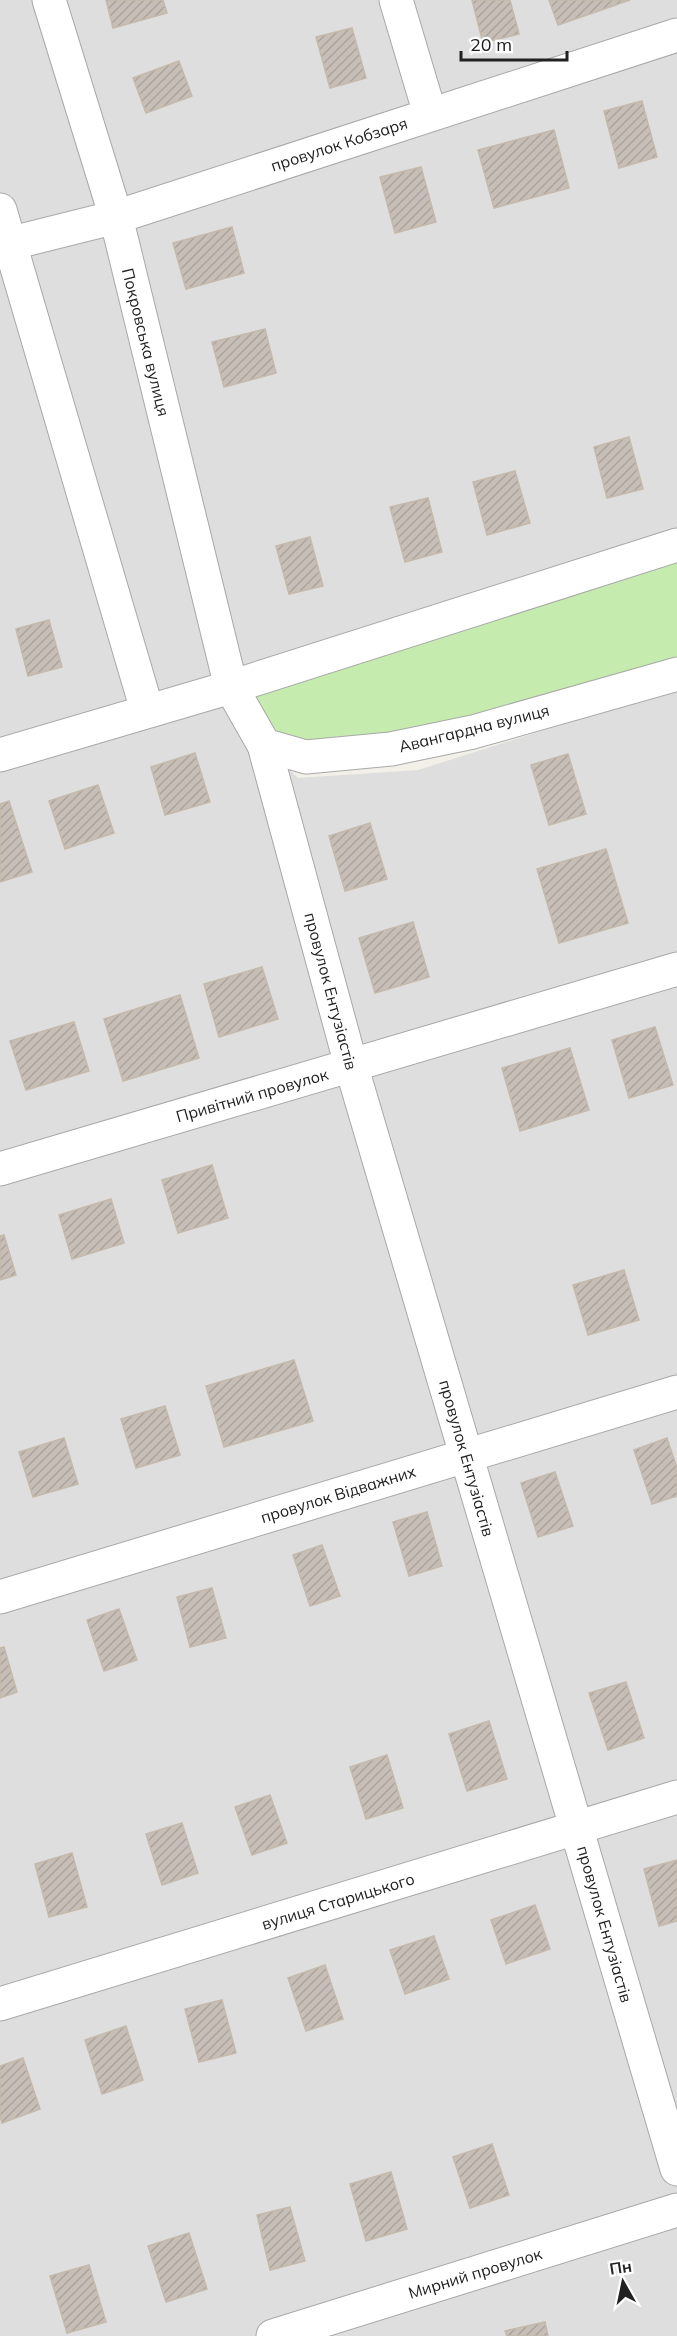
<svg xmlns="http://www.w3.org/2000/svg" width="677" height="2336" font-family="Mulish,sans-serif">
  <defs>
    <pattern id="building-hatch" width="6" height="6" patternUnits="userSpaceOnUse" patternTransform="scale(1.5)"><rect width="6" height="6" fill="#c7bfb7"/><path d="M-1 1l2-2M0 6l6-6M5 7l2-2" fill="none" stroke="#aba49d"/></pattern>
  </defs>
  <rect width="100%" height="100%" fill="#f2f0e8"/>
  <path fill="#dfdede" d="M0 0H677V548L264 745 298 778 418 770 677 688V2336H0Z"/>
  <path fill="#c5ecae" d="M677 545V674L473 732 264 745 231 687Z"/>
  <path fill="url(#building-hatch)" stroke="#c4b9aa" stroke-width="1.5" d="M106 0H163L167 13 113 28Z
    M472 0H510L519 34 483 43Z
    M549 0H630L558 25Z
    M352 28 366 78 330 88 316 37Z
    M179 61 192 96 146 113 133 78Z
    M642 101 657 157 619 168 604 111Z
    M554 130 569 188 494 208 478 150Z
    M421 167 436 222 395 233 380 177Z
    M232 227 244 273 186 289 173 243Z
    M265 329 276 373 224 387 212 342Z
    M629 437 643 489 607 498 594 447Z
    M515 471 530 523 487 535 473 482Z
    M428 498 442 552 405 562 390 507Z
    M310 537 323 586 289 594 276 546Z
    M49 620 62 667 28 676 16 629Z
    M195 753 210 802 165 815 151 767Z
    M568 754 586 814 549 825 531 765Z
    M98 785 114 833 65 849 49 801Z
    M9 801 32 872 0 882V804Z
    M370 823 387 879 345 891 329 836Z
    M606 849 628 923 559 943 537 869Z
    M413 922 429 977 375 993 359 938Z
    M262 967 278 1019 219 1037 204 984Z
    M180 995 199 1058 123 1081 104 1019Z
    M74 1022 89 1071 26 1090 10 1041Z
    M655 1027 673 1085 629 1098 612 1040Z
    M570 1048 589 1110 520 1131 502 1068Z
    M212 1165 228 1218 178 1233 162 1180Z
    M111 1199 124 1243 72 1259 59 1215Z
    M4 1235 16 1275 0 1280V1236Z
    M624 1270 639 1320 588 1335 573 1285Z
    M294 1360 313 1421 224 1447 206 1386Z
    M165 1406 180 1455 136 1468 121 1419Z
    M64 1438 78 1484 33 1497 19 1452Z
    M667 1438 677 1468V1496L652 1504 634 1450Z
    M555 1472 573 1526 538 1537 521 1483Z
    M427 1512 442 1566 409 1576 393 1522Z
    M322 1545 340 1596 310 1606 293 1555Z
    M212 1588 226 1638 190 1647 177 1597Z
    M119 1609 137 1660 104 1671 87 1620Z
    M4 1647 17 1692 0 1698V1648Z
    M626 1682 644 1738 608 1750 589 1693Z
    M489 1721 507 1779 467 1791 449 1734Z
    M387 1755 403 1808 366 1819 350 1767Z
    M270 1795 287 1843 252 1855 235 1807Z
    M182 1823 198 1873 162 1885 146 1834Z
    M72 1853 87 1907 49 1917 35 1864Z
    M677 1860V1921L659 1926 644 1869Z
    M535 1905 550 1949 506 1964 491 1920Z
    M434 1936 449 1979 405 1994 390 1950Z
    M325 1965 343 2019 306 2031 288 1978Z
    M222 2000 236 2053 199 2062 185 2009Z
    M126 2026 143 2080 102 2094 85 2040Z
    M23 2058 40 2109 2 2123 0 2116V2066Z
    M492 2144 509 2195 470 2208 453 2157Z
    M391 2172 407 2229 366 2241 350 2184Z
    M290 2207 305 2261 270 2270 257 2215Z
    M189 2233 207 2289 166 2302 148 2246Z
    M89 2265 106 2322 67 2333 50 2276Z
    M545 2322 548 2336H507L505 2331Z"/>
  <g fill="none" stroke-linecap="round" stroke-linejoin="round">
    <defs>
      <path id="minor" d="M49 0 116 217 231 687
        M396 0 430 114
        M0 210 147 710
        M0 246 116 217 677 35
        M264 745 351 1065 677 2169
        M0 1169 677 969
        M0 1597 677 1392
        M0 2004 677 1797
        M273 2336 677 2210"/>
      <path id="tertiary" d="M231 687 677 545
        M0 755 231 687 264 745 306 757 391 749 473 732 677 674"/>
    </defs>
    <use href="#minor" stroke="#a8a8a8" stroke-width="35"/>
    <use href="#tertiary" stroke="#a8a8a8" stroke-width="35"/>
    <use href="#minor" stroke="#fff" stroke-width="33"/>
    <use href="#tertiary" stroke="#fff" stroke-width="33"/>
  </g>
  <g text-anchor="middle" stroke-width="4.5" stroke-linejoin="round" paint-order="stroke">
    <g font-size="16" fill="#212121" stroke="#fff">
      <text transform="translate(339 144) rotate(-18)" y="6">провулок Кобзаря</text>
      <text transform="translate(146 342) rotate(76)" y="6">Покровська вулиця</text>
      <text transform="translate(474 728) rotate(-14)" y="6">Авангардна вулиця</text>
      <text transform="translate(331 991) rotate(75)" y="6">провулок Ентузіастів</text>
      <text transform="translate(252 1095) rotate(-16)" y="6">Привітний провулок</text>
      <text transform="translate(467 1458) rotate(74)" y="6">провулок Ентузіастів</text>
      <text transform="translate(338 1494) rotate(-17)" y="6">провулок Відважних</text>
      <text transform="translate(338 1901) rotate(-17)" y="6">вулиця Старицького</text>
      <text transform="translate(605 1924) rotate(74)" y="6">провулок Ентузіастів</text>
      <text transform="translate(475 2273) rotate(-17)" y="6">Мирний провулок</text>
    </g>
  </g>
  <g transform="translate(623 2282) rotate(351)" stroke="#ffffff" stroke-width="4.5" paint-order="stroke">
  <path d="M0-4.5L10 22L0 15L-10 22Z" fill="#212121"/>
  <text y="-9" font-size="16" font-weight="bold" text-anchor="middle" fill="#212121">Пн</text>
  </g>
  <path d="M461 51v9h106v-9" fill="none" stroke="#212121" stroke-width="3"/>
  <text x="470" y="51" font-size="18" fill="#212121" stroke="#ffffff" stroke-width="4.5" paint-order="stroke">20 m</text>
</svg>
